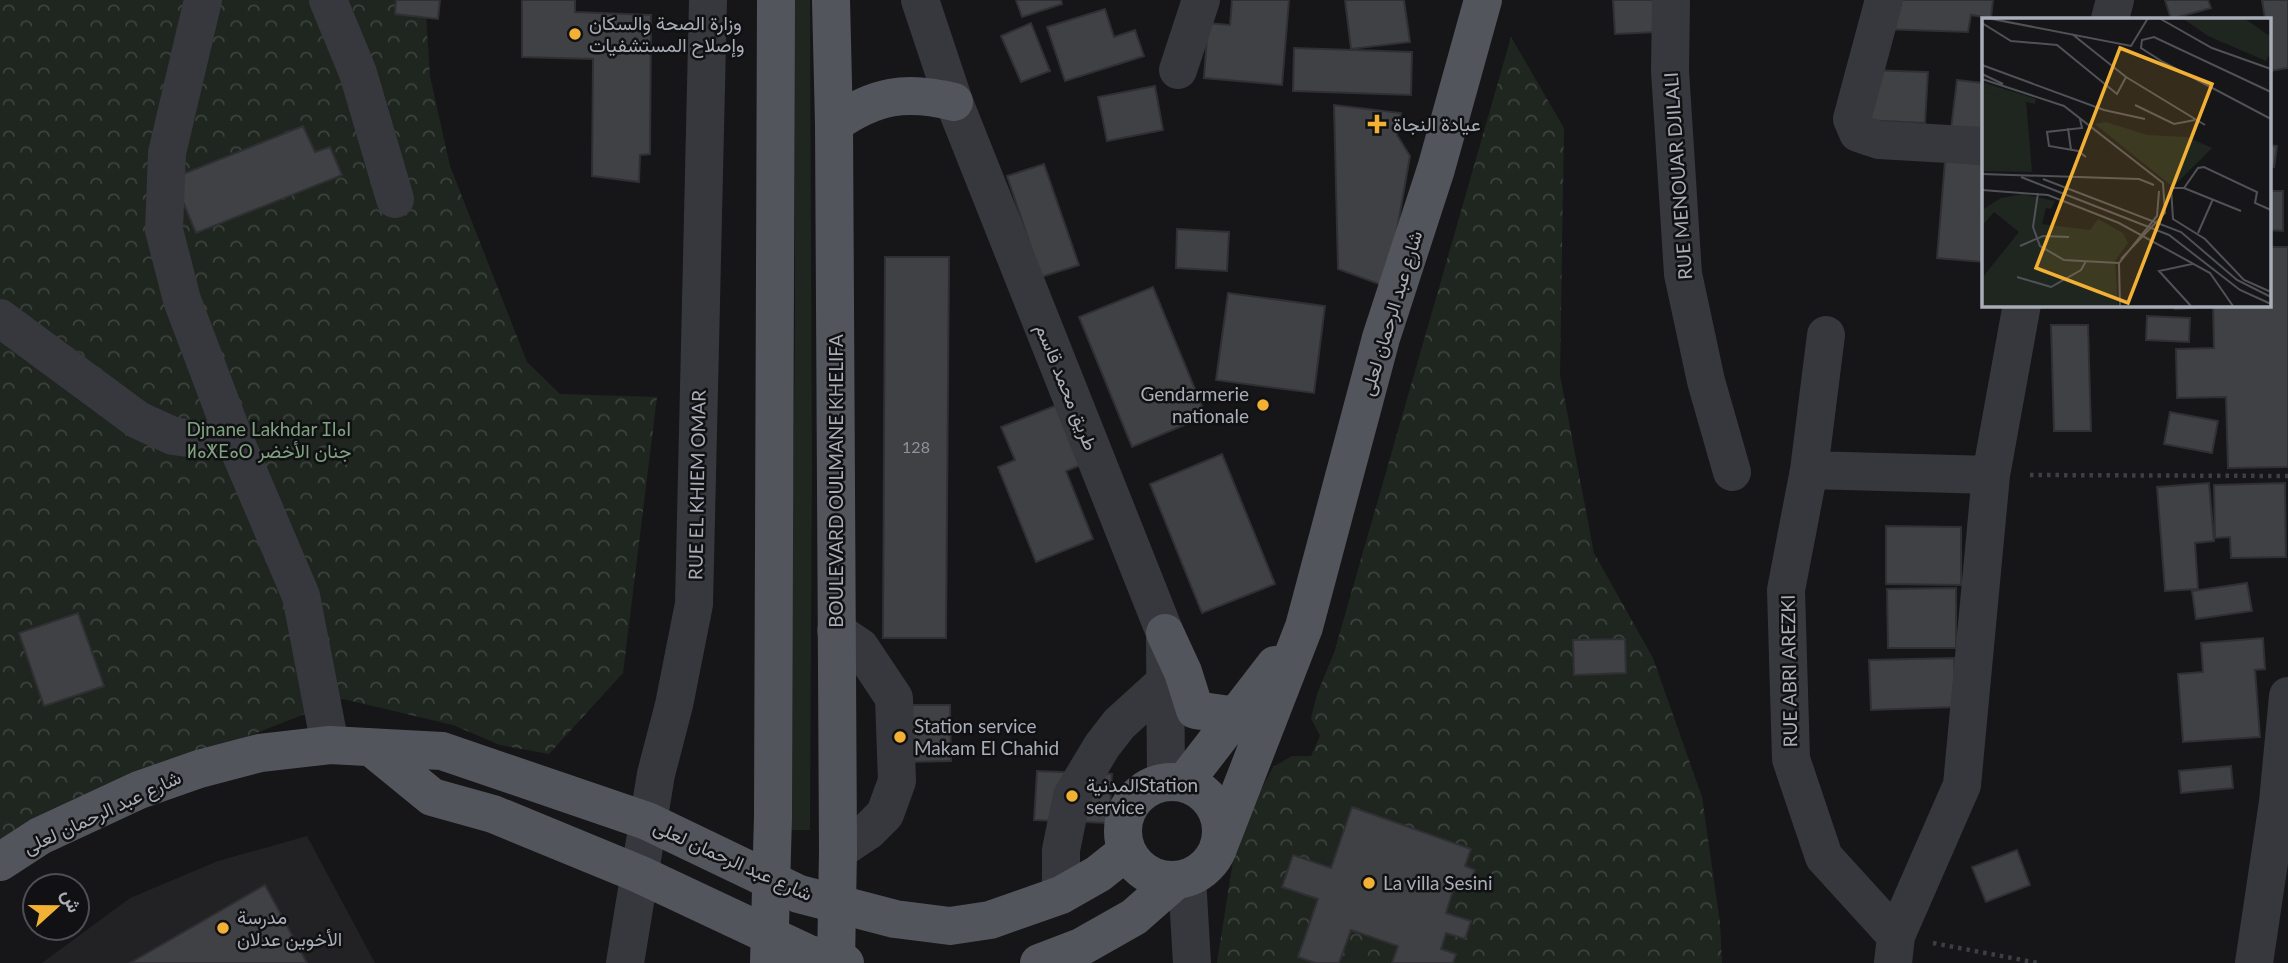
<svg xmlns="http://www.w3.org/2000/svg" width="2288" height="963" font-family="Lato,Vazirmatn,'Noto Sans Tifinagh',sans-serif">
  <defs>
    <pattern id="forest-crowns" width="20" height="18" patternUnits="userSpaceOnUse" patternTransform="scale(1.75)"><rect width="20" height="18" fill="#1e261f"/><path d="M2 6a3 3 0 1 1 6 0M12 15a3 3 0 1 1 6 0" fill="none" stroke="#3c433d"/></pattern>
  </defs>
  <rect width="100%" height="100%" fill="#161618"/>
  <path fill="#222225" d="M307 836 375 963H42L130 898 218 861Z"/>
  <path fill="#1e261f" d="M794 0H810L812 465 810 830H789L795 326Z"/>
  <path fill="url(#forest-crowns)" d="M0 0H425L430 76 450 166 527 362 560 394 657 397 623 673 549 754 500 745 453 725 343 699 109 791 0 852Z
    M1511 37 1564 128 1560 375 1594 553 1653 658 1702 797 1720 923 1722 963H1217L1235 848 1254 803 1273 767 1292 756H1311L1320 736 1311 718 1317 694 1334 653Z"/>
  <path fill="#404145" stroke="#303034" stroke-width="2" d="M396 0H440L438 19 395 14Z
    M522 0H575V12L651 15 650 154 640 155 639 182 592 176 593 59 522 57Z
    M1016 0H1061L1062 4 1022 17Z
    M1232 0H1289L1282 85 1204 78 1208 23 1230 25Z
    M1345 0H1404L1410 42 1351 49Z
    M1613 0H1656L1657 32 1615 34Z
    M1890 0H1993L1991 18 1971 15 1968 32 1881 29Z
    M2165 0H2208L2211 8 2171 19Z
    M2262 0H2288V68L2269 71V19H2265Z
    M1105 9 1114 37 1135 30 1144 56 1065 81 1047 27Z
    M1031 23 1050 71 1021 82 1001 36Z
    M1294 48 1412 52 1411 95 1293 91Z
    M1868 70 1928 72 1925 123 1861 120Z
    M1957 80 1983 83V133L1951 129Z
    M1155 86 1163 130 1107 141 1098 97Z
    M1334 105 1401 113 1397 135 1410 156 1387 287 1338 269Z
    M303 126 315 152 330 147 342 175 196 233 173 178Z
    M2269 145 2277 146 2274 167H2269Z
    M1945 161 1983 164V262L1937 258Z
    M1044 164 1079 265 1041 277 1007 176Z
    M2269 191H2283V231L2269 230Z
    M1177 229 1229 232 1227 271 1176 268Z
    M2269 247H2288V467L2228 468 2226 397 2177 398 2176 349 2214 348 2213 304H2269Z
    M885 257H949L946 638H883Z
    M1153 287 1206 416 1132 447 1079 317Z
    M1228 293 1325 306 1314 393 1216 380Z
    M2175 304H2196V308L2175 309Z
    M2147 316 2190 318 2189 342 2146 340Z
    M2051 325H2088L2091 431H2054Z
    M1057 405 1081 465 1066 471 1093 539 1036 562 998 467 1015 460 1001 427Z
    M2170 412 2218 421 2212 453 2164 444Z
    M1222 454 1275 584 1202 613 1150 484Z
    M2209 483 2214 541 2195 543 2198 589 2165 591 2157 487Z
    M2285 483 2286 557 2231 558 2230 537 2215 538 2214 485Z
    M1886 526 1961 527V585L1886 584Z
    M2247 583 2252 611 2196 619 2192 591Z
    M1956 588V648H1888L1887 589Z
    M78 613 104 686 44 706 19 633Z
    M2263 638 2265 669 2255 670 2260 737 2183 742 2178 674 2203 672 2201 643Z
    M1625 639 1626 673 1574 675 1573 640Z
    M1954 658 1956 707 1871 710 1869 660Z
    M911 705H950L951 761 911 762Z
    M2231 766 2233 788 2181 793 2179 771Z
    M1037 771 1112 774 1109 823 1034 820Z
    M1352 807 1471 849 1465 866 1475 870 1469 885 1456 881 1446 913 1471 921 1465 939 1446 933 1441 949 1456 954 1453 963H1392L1398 946 1351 930 1339 963H1315L1298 957 1318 899 1282 887 1293 855 1331 868Z
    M2017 850 2030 885 1986 902 1972 867Z
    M265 885 307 963H130Z"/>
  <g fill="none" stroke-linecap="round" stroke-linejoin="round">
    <path stroke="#3d3f44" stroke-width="4.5" stroke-dasharray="3.5 5" stroke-linecap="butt" d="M2030 475 2288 476
      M1933 943 2038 963"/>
    <path stroke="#37383d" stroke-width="38" d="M203 0 167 153 164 230 182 300 234 438 301 596 330 745
      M328 0 358 73 395 199
      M920 0 954 102 1165 633 1166 782
      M1671 0 1670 71 1683 274 1706 381 1732 472
      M1884 0 1852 119 1858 133 1879 140 1983 146
      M2110 19 2115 0
      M1178 70 1201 0
      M0 318 138 420 173 436 202 440 234 438
      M1826 335 1809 470 1786 590 1791 759 1824 857 1896 936
      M1809 470 1991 475
      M836 631 860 647 894 698 897 781 885 814 868 831 838 851
      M1187 878 1192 963
      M1061 895V850L1072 796 1102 746 1119 724 1164 683
      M625 963 656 774 674 705 694 604 708 0
      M1893 963 1896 936 1962 785 1991 475 2022 304
      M2254 963 2278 802 2288 696"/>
    <path stroke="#53555c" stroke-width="38" d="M831 0 834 124 838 851
      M834 124C875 95 906 90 954 102
      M1165 633 1183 672 1195 710 1237 716
      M372 748 432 797 493 814 639 874 809 954 845 963
      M1123 831a49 49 0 1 1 98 0a49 49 0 1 1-98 0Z
      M1184 783 1275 665
      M773 816 776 0
      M1220 843 1304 627 1381 338 1436 169 1483 0
      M0 862 40 836 139 790 199 769 260 753 330 745 442 751 647 821 799 894 895 919 950 926 990 920 1061 895 1098 874 1127 851
      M1039 963 1081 947 1134 917 1175 881"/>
    <path stroke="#53555c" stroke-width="38" d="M769 963 773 816
      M836 963 838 851"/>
  </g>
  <g fill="#f2b134" stroke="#111113" stroke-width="2.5">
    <circle cx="575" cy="34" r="7"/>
    <path d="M1373.5 113.5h7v7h7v7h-7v7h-7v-7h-7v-7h7z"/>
    <circle cx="1263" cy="405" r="7"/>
    <circle cx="900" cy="737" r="7"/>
    <circle cx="1072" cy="796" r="7"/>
    <circle cx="1369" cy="883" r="7"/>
    <circle cx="223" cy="928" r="7"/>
  </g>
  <g text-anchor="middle" stroke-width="5" stroke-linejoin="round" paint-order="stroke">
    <g font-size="16" fill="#8e929b">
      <text x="916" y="453">128</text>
    </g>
    <g font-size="19" fill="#a8adb8" stroke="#111113" text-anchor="start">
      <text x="589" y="30">وزارة الصحة والسكان<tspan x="589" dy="22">وإصلاح المستشفيات</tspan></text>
      <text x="1393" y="131">عيادة النجاة</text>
      <text x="1249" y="401" text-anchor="end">Gendarmerie<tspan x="1249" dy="22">nationale</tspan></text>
      <text x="914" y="733">Station service<tspan x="914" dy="22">Makam El Chahid</tspan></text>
      <text x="1086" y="792">المدنيةStation<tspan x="1086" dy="22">service</tspan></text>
      <text x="1383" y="890">La villa Sesini</text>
      <text x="237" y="924">مدرسة<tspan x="237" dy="22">الأخوين عدلان</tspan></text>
    </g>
    <g font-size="19" fill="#a8adb8" stroke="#111113">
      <text transform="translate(1678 176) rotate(-94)" y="7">RUE MENOUAR DJILALI</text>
      <text transform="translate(1391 313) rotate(-73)" y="7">شارع عبد الرحمان لعلى</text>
      <text transform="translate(1067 387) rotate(68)" y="7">طريق محمد قاسم</text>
      <text transform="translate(836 481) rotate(-90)" y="7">BOULEVARD OULMANE KHELIFA</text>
      <text transform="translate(697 485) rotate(-89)" y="7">RUE EL KHIEM OMAR</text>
      <text transform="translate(1789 671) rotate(-91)" y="7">RUE ABRI AREZKI</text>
      <text transform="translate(102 812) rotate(-25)" y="7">شارع عبد الرحمان لعلى</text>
      <text transform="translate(733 860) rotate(24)" y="7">شارع عبد الرحمان لعلى</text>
    </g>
    <g font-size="19" fill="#7fa381" stroke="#111113">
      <text x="269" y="436">Djnane Lakhdar ⵊⵏⴰⵏ<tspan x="269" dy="22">ⵍⴰⵅⴹⴰⵔ جنان الأخضر</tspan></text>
    </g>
  </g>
  <g transform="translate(1982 18)">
    <rect width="289" height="289" fill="#161618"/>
    <path d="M0 64 54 81 53 86 0 74ZM124 104 165 117 205 119 230 130 191 169 113 106ZM41 176 73 183 69 191 64 190 60 206 108 212 116 201 141 215 146 225 133 243 136 288H0V260L37 214 12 194 0 208V192L19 180Z" fill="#1e261f"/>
    <path d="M200 0H262L289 19V33L284 43 226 18ZM0 74 44 83 50 154 0 153Z" fill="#1e261f"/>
    <path fill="none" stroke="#505258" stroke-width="2" d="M5 0 149 28 166 0M177 0 230 30 289 51M0 5 29 23 75 27 135 76 144 59 90 16M0 47 122 92 163 101M0 56 21 66M144 59 223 107M0 61 82 88 181 165 183 195 139 241M289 74 172 19 160 22 159 30 181 44 289 101M153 87 192 106 213 102M98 101 100 110 65 114 67 128 96 133 104 139M86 110 89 132M0 156 157 161 172 167M39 159 187 217 258 272 289 286M61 161 199 214 255 262 289 279M188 170H202L216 150 222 149 275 174 273 185 289 192M189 170 191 201 223 221 262 262 289 274M202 170 259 193M0 172 66 177 137 205 228 255 251 288M56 175 51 209 58 228 82 242 137 245M216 215 231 181M38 228 61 218 87 219M35 259 69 269 99 252 104 243M138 288 137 245 175 198 177 173M209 288 177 253 210 246"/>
    <path fill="#f2b134" fill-opacity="0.15" stroke="#f2b134" stroke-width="3.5" d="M138 30 230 66 146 285 54 250Z"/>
    <rect width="289" height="289" fill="none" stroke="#a8adb8" stroke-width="3.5"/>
  </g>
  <g transform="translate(56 907) rotate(69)"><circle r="33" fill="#111113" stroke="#4d4f55" stroke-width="2"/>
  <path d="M0-5L12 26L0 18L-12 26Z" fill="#f2b134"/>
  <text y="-10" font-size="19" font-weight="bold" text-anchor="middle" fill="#a8adb8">ش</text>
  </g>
</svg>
